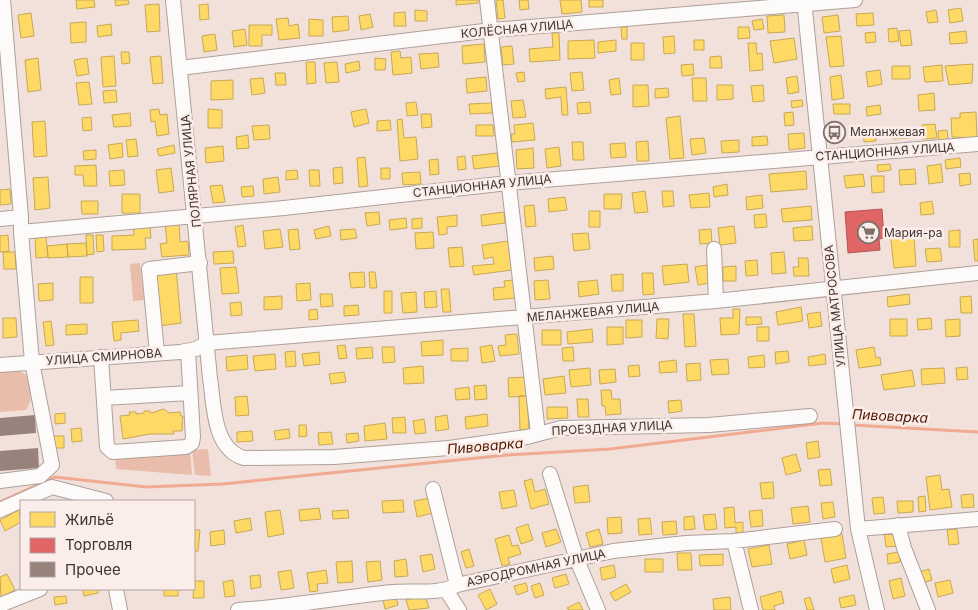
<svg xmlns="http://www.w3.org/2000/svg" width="978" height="610" font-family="Inter,sans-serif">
  <rect width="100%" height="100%" fill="#f2e1db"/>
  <path fill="#eabcab" d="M140 263 144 300 133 301 130 264Z
    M18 370 28 376 31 400 26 410 0 412V372Z
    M208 449 211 476 195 475 192 450Z
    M190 451 192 475 116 469 115 458Z"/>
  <path fill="#ffd966" stroke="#c6a856" d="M76 0H94L95 7 77 9Z
    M115 0H128L129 4 116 6Z
    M456 0H478V3L456 5Z
    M496 0H503L505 18 498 19Z
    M519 0H528L529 9 520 10Z
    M560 0H581L582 12 562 14Z
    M589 0H603V7H589Z
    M159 4 160 31 147 32 145 5Z
    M208 4 209 19 200 20 199 5Z
    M961 8 963 21 950 23 948 10Z
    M415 10 427 11V21H415Z
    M936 10 938 22 928 23 926 12Z
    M405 12 406 26H394V13Z
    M31 13 34 36 21 38 18 15Z
    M873 13 874 25 857 26 856 14Z
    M370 14 373 27 361 30 359 16Z
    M784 15 785 32 768 33 767 16Z
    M838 15 840 31 824 33 822 17Z
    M348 16 349 30 333 32 332 17Z
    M288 18 289 26 298 24 300 38 279 40 276 19Z
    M309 19 323 20V36H309Z
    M762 19 764 29 754 30 752 21Z
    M86 22V42L71 43 70 23Z
    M111 24 112 35 98 37 97 26Z
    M249 25H272V35H262V46H249Z
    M621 27H627V39H622Z
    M738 27H749L750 38 738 39Z
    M897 28 899 41 889 42 888 29Z
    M245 29 247 45 234 47 232 31Z
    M910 30 912 45 901 46 899 31Z
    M966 31 967 43 950 44 949 33Z
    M875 32 876 42 866 43 865 33Z
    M552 33H559L560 60 530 62 529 49 553 47Z
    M215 34 217 50 204 52 202 36Z
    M674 36 675 53 664 54 663 37Z
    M841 36 844 66 830 67 826 37Z
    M794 38 797 59 774 63 770 41Z
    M594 40 595 58 568 59V41Z
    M616 40V51L598 53V42Z
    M694 40H704V50H694Z
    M631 43H644V60H631Z
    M748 43H756L757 54 762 53 763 70 750 71Z
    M484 44 485 62 463 64 462 46Z
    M512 46 514 64 503 65 501 47Z
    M400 51 401 58 411 57 412 73 393 75 391 52Z
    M121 52H129L130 63 122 64Z
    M438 53 439 67 421 69 419 54Z
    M114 56 116 86 103 87 101 57Z
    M161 56 163 83 153 84 150 57Z
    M721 56 722 68H710V57Z
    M38 58 41 90 28 92 25 60Z
    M87 58 89 74 77 76 74 60Z
    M375 58 386 59 385 70H375Z
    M359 61 360 70 346 73 345 64Z
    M306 62H315L316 83 307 84Z
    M337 62 339 82 326 83 324 63Z
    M693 64 694 75 682 76 681 65Z
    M973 64 972 83 949 85 945 66Z
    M942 65 943 81 925 82 923 67Z
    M892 66H910V79H892Z
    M880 70 882 84 868 87 866 72Z
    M524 72 525 81 518 82 516 73Z
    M582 72 584 90 572 91 570 73Z
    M275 73H285L286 85H276Z
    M841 75 844 98 832 100 830 77Z
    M797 76 799 92 788 94 786 78Z
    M486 77 487 91 467 93 466 79Z
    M263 78 265 93 252 95 250 79Z
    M619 78 621 94 611 95 609 80Z
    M692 78H706L707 101H693Z
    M233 80V99L211 100V81Z
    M89 82 92 104 79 105 76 83Z
    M633 85H648L649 106 633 107Z
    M717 85H733V99L717 100Z
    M763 85 764 101 753 102 751 86Z
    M566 87 568 115H562L561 97 546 99 545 89Z
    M668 88 669 97 655 98V89Z
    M116 90 117 102 104 103 103 91Z
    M934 93 935 110 919 111 918 95Z
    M523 100 526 117 513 118 511 101Z
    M802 100 803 106 792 108 791 101Z
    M416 102 418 115 407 116 406 103Z
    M590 102 591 113 578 114 577 103Z
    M492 103V113L470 114 469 104Z
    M833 104H850V114H834Z
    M880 105 881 114 867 116 866 107Z
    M159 109 160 115 167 114 169 134 157 136 155 121 151 122 150 110Z
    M208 109 222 110V128H208Z
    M366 109 369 123 354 127 351 112Z
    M793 112 794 125 785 126 784 113Z
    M976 112 977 138 952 137 951 118H960V113Z
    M130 113 131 126 114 127 112 115Z
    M421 114H431L432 127 422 128Z
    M680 116 684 158 670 159 666 118Z
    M91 117 92 130 83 131 82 118Z
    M402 119 404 138 416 137 418 159 400 161 397 120Z
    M390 120 391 130 377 131V121Z
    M45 121 47 156 34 157 32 122Z
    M533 123 535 140 512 142 511 134H515L514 125Z
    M935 124 937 138 923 139 922 125Z
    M269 125 270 139 254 140 252 126Z
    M476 125H493L494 136H476Z
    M863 128H875L876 141 864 142Z
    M909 129 910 138 893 139V130Z
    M947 130 948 140 939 141 938 131Z
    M804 133 805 148 789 150 788 134Z
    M248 135 249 148 237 149 236 137Z
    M767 136 768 145 752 146V137Z
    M704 138 706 153 692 155 690 139Z
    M136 139 138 156 128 157 126 140Z
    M739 140V152L722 153 721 141Z
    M648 141 649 161H637L636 142Z
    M572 142H583L584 160H573Z
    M122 143 123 157 110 159 108 145Z
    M625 143 626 157 611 158 610 144Z
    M174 145 175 153 159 156 157 149Z
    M223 146 224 161 206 163 205 148Z
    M559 147 561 166 547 168 545 149Z
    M533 148 534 168 517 169 516 150Z
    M96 150V159L84 160 83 151Z
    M497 153 499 166 474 169 472 156Z
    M465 156 466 169 458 170 457 157Z
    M365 157 368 186 359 187 357 158Z
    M960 158 961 167 946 169 945 160Z
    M438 159 439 174 430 175 429 160Z
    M890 164 891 170 878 172 877 165Z
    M941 164 943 182 929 184 927 166Z
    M96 165 97 186H84L83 175H75V166Z
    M342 167 343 183 334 184 333 168Z
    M171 168 174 191 159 193 156 170Z
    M381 168H390V179H381Z
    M915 169 916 184 900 185 899 170Z
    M124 170 125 185 110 186 109 171Z
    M297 170 298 179 286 180V171Z
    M309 170H319L320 186H310Z
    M806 171 807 189 771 192 769 174Z
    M420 172 421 184 403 185 402 173Z
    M970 173 971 184 960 186 959 174Z
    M863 174 865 186 846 188 844 176Z
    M871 176H884V192L872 193Z
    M48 177 50 208 35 210 33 178Z
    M278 177 280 192 264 194 263 179Z
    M727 184 728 195 714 197 713 187Z
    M222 185 225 202 213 203 210 186Z
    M253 186 254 196 242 197 241 187Z
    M10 189 11 204 0 205V190Z
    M645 191 648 212 635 213 632 193Z
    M662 191H673L674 206 663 207Z
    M709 193 710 207 691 208 689 195Z
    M122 194H140V213H122Z
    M604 194H622L621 209H604Z
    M762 195 763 208 747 210 746 197Z
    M565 197 567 210 549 212 548 199Z
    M81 201H98V214H82Z
    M932 201 934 214 921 215 920 203Z
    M534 205 536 226 526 227 524 206Z
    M811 206 812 220 783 222 781 209Z
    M589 211H600V227H589Z
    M379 212 380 224 367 226 365 213Z
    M504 212 505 223 482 226 481 215Z
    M766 214 767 227 755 228 754 215Z
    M457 215V226L447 227V234L439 235 437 217Z
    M406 218 407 228 390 230 389 220Z
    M422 218V228L412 229V219Z
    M179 222 180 242 188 241 189 255 162 257 160 244 167 243 165 223Z
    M243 225 246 246 238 247 235 227Z
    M150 226 151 238H145L146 249 112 250V236L134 235 133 228Z
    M329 226 331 236 316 239 314 230Z
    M734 226 736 243 720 245 718 228Z
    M812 226 813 240 794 241 793 228Z
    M280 229 283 247 265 249 263 231Z
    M298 229 300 249 290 250 288 230Z
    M355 229 357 238 341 240 340 230Z
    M711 229 712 243 700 244 699 230Z
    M905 230V236L914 235 916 266 894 268 890 232Z
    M960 230V247H949V231Z
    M433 232 434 248 416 249 415 233Z
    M588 233 590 249 574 251 572 234Z
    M8 235 9 251 0 252V236Z
    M86 235H93L94 254 87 255Z
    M96 235H103L104 251 97 252Z
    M46 237 48 257 36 258 35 238Z
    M978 239V261H975L973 240Z
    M508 241 512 270 474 275 472 266 494 264 493 257 484 259 482 245Z
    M86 243 87 256 68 257 67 244Z
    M67 244 68 257 48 258 47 246Z
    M462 247 464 266 450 267 448 248Z
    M940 248 942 261 927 262 925 249Z
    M233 251 234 263 214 264 213 252Z
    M3 252H15L16 269H4Z
    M784 252 786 273 772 274 771 253Z
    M553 256 554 269 535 271 534 258Z
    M798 258H808L809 276H794L793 267H799Z
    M757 260 758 275 746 276 745 261Z
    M687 264 689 282 664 285 662 266Z
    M707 265 710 283 698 285 695 267Z
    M736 266V281H723V267Z
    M236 267 239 293 222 294 220 268Z
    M176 268 181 323 159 326 153 270Z
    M364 272 365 287 351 288 349 273Z
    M369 272H375L377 288H370Z
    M642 273H653L654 294 643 295Z
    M623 274V291H612L611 275Z
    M80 277H93V303H80Z
    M513 280 515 298 494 300 493 288 505 287 504 281Z
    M548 280 550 299 535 300 534 281Z
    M597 280 599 294 579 297 578 282Z
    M53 283V300L39 301 38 284Z
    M310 283 311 300 297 301 296 284Z
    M441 289H449L451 312H443Z
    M384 291H392V313H384Z
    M436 291 437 307 425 308 424 292Z
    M416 292 417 312 403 313 401 293Z
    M320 294H332L333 306 321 307Z
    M909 294 910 304 888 307 887 297Z
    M282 296V309L264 310V297Z
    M971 296 972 313H961L960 297Z
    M241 302 242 315 231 316 230 303Z
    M358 305 359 315 344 316V306Z
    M801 307 803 321 778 325 776 312Z
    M317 309 318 319 309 320V310Z
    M733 309H740L739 334 721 335 720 318H733Z
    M820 312 822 326 809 328 807 314Z
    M683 314H694L696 346 685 347Z
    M746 317H761L762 324 746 325Z
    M3 318H16L17 337 3 338Z
    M931 318 932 329 918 330 917 319Z
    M657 319H669L668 339 656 338Z
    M890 319H907V336H890Z
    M960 319V336L946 337 945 320Z
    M138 320 139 331 121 333V340L114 341 112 322Z
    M626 320H642V337L626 338Z
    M51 321 54 345 46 346 43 322Z
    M87 324V334L66 335V325Z
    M607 327H623V344L607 345Z
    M757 327H769V341H757Z
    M592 329 593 342 568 344 567 332Z
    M542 330H561V345H542Z
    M517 334 519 354 500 356 498 346 506 345 505 335Z
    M443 340V355L422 356 421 342Z
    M345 345 347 358 339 359 337 346Z
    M492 345 495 361 482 363 480 347Z
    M372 347 373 358 357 359 356 348Z
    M382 347H394L395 362 383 363Z
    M573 347 574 361H563L562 348Z
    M874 347 876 358 880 357 881 365 859 368 856 350Z
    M468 348V361H451V349Z
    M295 351 296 366 286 367 285 352Z
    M788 351 789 362 776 364 775 352Z
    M319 352 320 364 304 366 302 354Z
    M275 354 276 369 255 371 253 356Z
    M825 354 826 364 809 366 808 357Z
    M247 355 248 369 227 371 226 357Z
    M764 355 765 367 749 368 748 357Z
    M728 359 729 374 712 375 710 360Z
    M676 360 677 372 660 373 659 362Z
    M700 363 701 380 687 381 686 364Z
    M639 365 640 376 629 377 628 366Z
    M423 366 424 383 404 384 403 368Z
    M967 367 968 379 957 380 956 368Z
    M590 368 591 385 571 387 569 370Z
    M944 368 945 383 922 385 921 369Z
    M615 369 616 382 600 384 599 370Z
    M912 370 915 386 884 390 881 375Z
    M344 372 346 382 331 384 329 374Z
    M564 376 566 393 545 395 543 379Z
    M526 377 527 396 509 397 508 378Z
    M486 385 487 399 475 400 474 386Z
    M469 387 470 399 456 400 455 389Z
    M601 390H611L612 399H620L621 414 606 415 605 406H602Z
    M247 396 249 415 236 416 235 397Z
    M519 396H527L529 429 520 430Z
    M577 399H588L589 417H578Z
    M681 400 682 411 669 413 668 401Z
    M547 407H567L568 418 547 419Z
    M164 409 169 413 180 412 181 416H183L182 431H173L174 434H150L123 439 120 416 130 415 129 412H136V414L144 413V411H150L151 413Z
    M65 413V423L55 424V414Z
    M487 414 488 426 466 429 465 417Z
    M447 415 449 429 436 431 435 417Z
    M405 417 406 433H393L392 418Z
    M424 419 426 433 415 434 413 421Z
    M385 423 387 439 365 441 364 426Z
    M299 425H306L307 436 299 437Z
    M81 428 82 441 72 442 71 429Z
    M289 429 290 438 276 440 274 431Z
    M252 431 253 441 237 442V432Z
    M331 432 333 444 319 445 318 433Z
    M358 433 359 441 347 443 346 434Z
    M54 436H64V448H55Z
    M818 441 820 457 808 459 806 443Z
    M796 454 801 471 786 475 782 458Z
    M830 469 832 485 820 486 818 470Z
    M940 475 942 490 949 489 952 507 930 510 926 477Z
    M532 479 535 492 545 489 549 504 531 509 524 481Z
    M773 482 774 498 762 499 760 483Z
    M588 485 590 502 575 503 573 487Z
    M514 490 517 506 502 509 499 492Z
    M973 494 974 507 962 508 961 495Z
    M925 496 926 511 919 512 918 497Z
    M883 497 885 513 874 514 872 498Z
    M430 498 433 513 417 517 414 501Z
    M403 500 404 512 383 513 382 501Z
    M897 501H913V512L898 513Z
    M833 502 835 517 823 519 821 503Z
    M808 506 810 522 793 524 791 508Z
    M734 507 735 523 743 522V532L736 533V527L725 528 724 508Z
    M319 508 321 519 300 521 299 510Z
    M19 510 21 522 5 531 0 520Z
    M280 510 284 534 268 537 265 512Z
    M348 510 349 518 333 519 332 511Z
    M762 510 763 526 751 527 749 511Z
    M715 514 717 529 705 530 703 515Z
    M694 516 695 529 684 530V517Z
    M621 517 622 533 608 534 607 518Z
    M250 518 252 530 236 533 234 521Z
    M650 518 652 534 639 535 638 519Z
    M676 521 677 534 663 535 662 522Z
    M528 524 533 540 521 544 516 528Z
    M556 529 561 542 546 547 542 533Z
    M599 529 603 544 590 547 586 533Z
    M957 529 959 544 949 545 947 530Z
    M194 530H200L198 551H194Z
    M224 530 225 544 211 546 210 532Z
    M896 530 898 546 886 547 884 531Z
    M842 534 846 558 825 562 821 538Z
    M509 535 512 546 518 545 521 554 508 558 510 564 502 566 495 539Z
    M804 540 807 555 790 559 787 544Z
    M769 545 772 564 752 567 748 549Z
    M469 549 474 566 466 568 461 552Z
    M899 552 900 562 888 564 887 554Z
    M677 553H691L692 570H678Z
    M432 554 435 569 423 572 420 556Z
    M723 554V565L700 566 699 555Z
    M406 559 408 576 395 577 394 561Z
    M645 559H663V572H645Z
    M352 561 353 582 338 583 336 562Z
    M380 561 382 580 368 582 366 562Z
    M614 565 616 577 602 580 600 568Z
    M847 565 850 579 834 583 831 569Z
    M929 569 932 580 923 583 920 572Z
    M291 570 294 588 281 590 278 572Z
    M326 570 328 583 317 584 318 591 310 592 307 573Z
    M7 574 15 590 1 597 0 577Z
    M566 574 569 584 555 588 552 578Z
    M260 575 261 587 251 589 250 576Z
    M901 578 905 596 893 599 889 581Z
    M233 580 235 596 225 597 223 582Z
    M950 580 953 593 938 597 935 583Z
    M194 581H204V598H193Z
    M526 583 528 591 517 595 514 586Z
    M540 583 544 595 535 598 531 586Z
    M626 584 631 592 615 601 610 593Z
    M83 589H98V593L84 596Z
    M164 589H178V596H164Z
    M490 589 497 604 486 610 478 595Z
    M781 591 784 603 774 606 775 610H763L760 597Z
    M425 595 429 608 409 610 406 600Z
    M854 595 856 605 841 608 839 598Z
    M66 596 67 603 55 605 54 597Z
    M396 597 398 605 385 609 383 600Z
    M730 597 731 610H714L713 599Z
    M810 597 814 610H807L804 599Z
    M579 602 583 610H569L567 608Z"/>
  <path fill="#e06666" stroke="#b05756" d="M882 209 884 238 879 239 880 250 848 253 845 212Z"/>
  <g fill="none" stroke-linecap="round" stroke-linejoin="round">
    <path stroke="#f0aa91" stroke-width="3" d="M852 425 978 432
      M0 502 55 477 146 487 223 484 507 455 610 449 823 423 843 424"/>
  </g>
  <path fill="#97837c" d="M35 415 36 433 0 436V418Z
    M38 448 39 468 0 471V451Z"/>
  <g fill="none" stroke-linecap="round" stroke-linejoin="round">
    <defs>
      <path id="minor" d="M3 0 21 217
        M173 0 210 378C214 405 213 449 244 458L334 457 449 448 527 437 561 428 709 425 810 416
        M487 0 538 433
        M804 0 858 529 877 610
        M180 68 492 30 855 0
        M0 219 21 217V232L284 208 508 183 978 144
        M714 249 716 301
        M157 353 149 269 200 263
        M101 357 107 447 113 452 186 447 192 443 193 437 188 351
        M0 365 180 352 196 349 207 343 716 301 978 273
        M104 398 190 393
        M550 474 577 560 598 610
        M0 481 40 476 52 465 32 362 21 232
        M433 489 457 585
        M0 510 52 487 106 501
        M898 525 904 548 928 610
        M858 529 978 519
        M734 541 751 610
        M116 589 120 610
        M446 590 459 610
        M0 605 40 589
        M238 610C290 607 341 597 393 592 414 590 438 595 457 585L613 551 686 543 734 541 835 529"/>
    </defs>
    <use href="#minor" stroke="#ada09b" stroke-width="16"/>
    <use href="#minor" stroke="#fdfafa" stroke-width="14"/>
  </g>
  <defs>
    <symbol id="bus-ring" viewBox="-11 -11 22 22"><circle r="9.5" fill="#fbeeea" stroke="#7e716c" stroke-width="1.5"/><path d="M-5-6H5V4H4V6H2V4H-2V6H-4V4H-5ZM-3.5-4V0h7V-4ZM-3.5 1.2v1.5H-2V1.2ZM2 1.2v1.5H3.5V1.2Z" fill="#7e716c"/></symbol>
    <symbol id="supermarket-ring" viewBox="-11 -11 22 22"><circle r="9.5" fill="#fbeeea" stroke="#7e716c" stroke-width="1.5"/><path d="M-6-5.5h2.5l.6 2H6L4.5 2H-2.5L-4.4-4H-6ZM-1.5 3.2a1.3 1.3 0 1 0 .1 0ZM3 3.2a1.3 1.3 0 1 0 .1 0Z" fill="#7e716c"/></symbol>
  </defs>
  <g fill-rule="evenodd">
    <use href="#bus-ring" x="822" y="120" width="25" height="25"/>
    <use href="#supermarket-ring" x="856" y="220" width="25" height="25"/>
  </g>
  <g text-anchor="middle" stroke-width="5" stroke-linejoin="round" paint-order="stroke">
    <g font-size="12" fill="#403430" stroke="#fbeeea">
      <text transform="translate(517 29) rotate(-5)" y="4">КОЛЁСНАЯ УЛИЦА</text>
      <text transform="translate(885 152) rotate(-4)" y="4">СТАНЦИОННАЯ УЛИЦА</text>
      <text transform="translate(191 171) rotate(-96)" y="4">ПОЛЯРНАЯ УЛИЦА</text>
      <text transform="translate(482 186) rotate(-6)" y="4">СТАНЦИОННАЯ УЛИЦА</text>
      <text transform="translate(835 306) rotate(-96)" y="4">УЛИЦА МАТРОСОВА</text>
      <text transform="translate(593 312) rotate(-5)" y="4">МЕЛАНЖЕВАЯ УЛИЦА</text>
      <text transform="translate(104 357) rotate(-4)" y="4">УЛИЦА СМИРНОВА</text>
      <text transform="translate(612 428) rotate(-3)" y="4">ПРОЕЗДНАЯ УЛИЦА</text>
      <text transform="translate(536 568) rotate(-12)" y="4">АЭРОДРОМНАЯ УЛИЦА</text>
    </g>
    <g font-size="12" fill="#403430" stroke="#fbeeea" text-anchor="start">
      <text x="850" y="136">Меланжевая</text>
      <text x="884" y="237">Мария-ра</text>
    </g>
    <g font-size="14" font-style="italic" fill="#521801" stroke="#fbeeea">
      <text transform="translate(890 416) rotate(3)" y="5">Пивоварка</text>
      <text transform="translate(485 446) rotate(-5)" y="5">Пивоварка</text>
    </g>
  </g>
  <rect x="20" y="500" width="175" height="90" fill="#fbeeea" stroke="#b0a4a0"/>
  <rect x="30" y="512" width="25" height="15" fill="#ffd966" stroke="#b0a4a0"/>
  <text x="65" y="525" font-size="15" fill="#403430">Жильё</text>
  <rect x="30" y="538" width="25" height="15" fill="#e06666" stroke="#b0a4a0"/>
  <text x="65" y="550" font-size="15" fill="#403430">Торговля</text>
  <rect x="30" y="562" width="25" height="15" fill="#97837c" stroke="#b0a4a0"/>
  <text x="65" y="575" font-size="15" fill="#403430">Прочее</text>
</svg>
